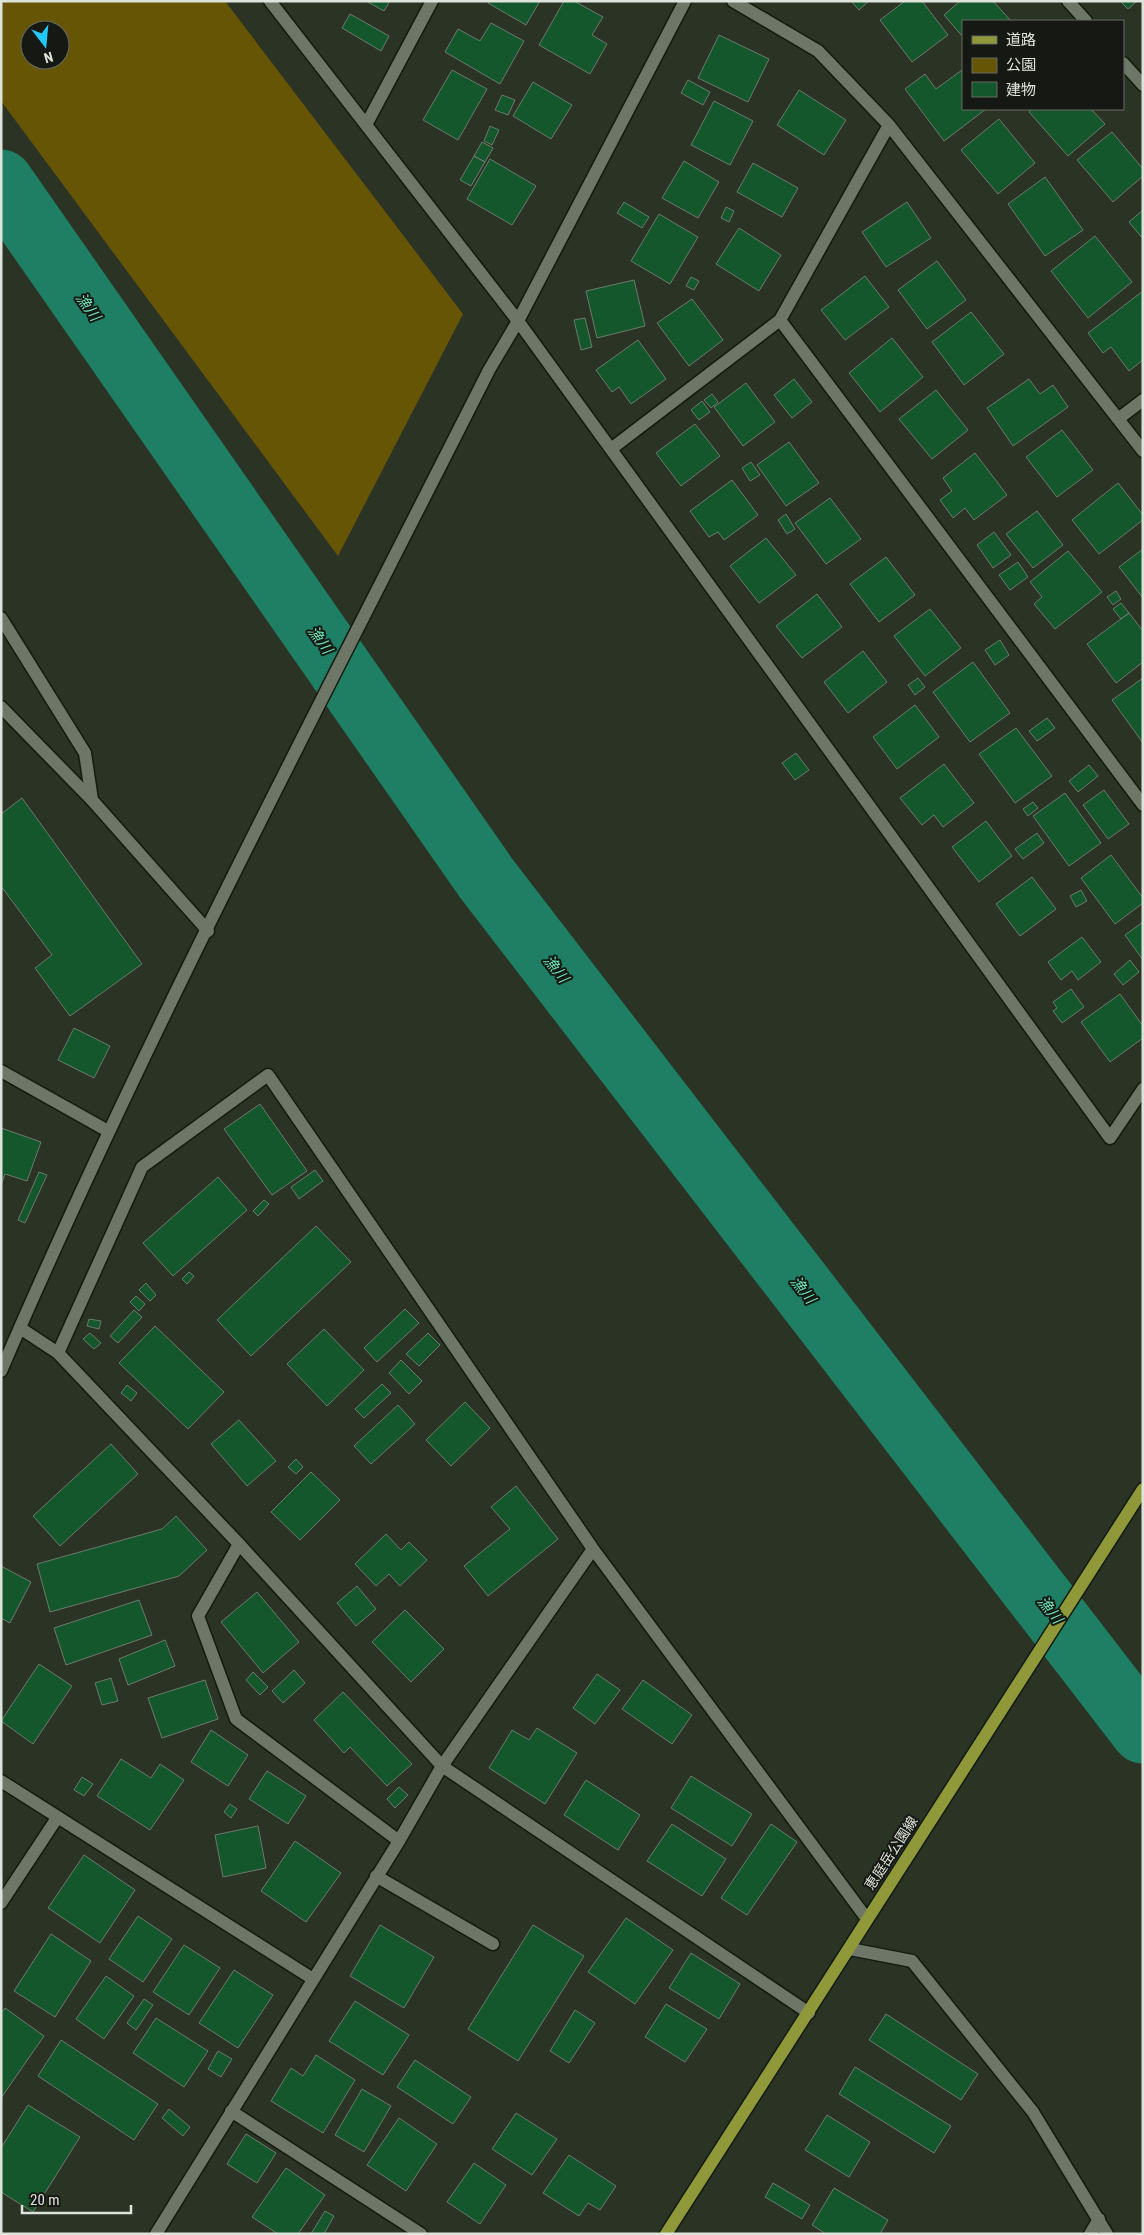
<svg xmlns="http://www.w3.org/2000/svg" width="1144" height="2235" font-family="'Roboto Condensed','Noto Sans JP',sans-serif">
  <rect width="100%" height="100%" fill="#2b3325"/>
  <path fill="#675506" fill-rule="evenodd" d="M1 1H225L463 314 338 556 1 101ZM30 30H60V60H30Z"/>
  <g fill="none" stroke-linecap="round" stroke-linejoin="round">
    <path stroke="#1e7f64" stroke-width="65" d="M1 182 486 878 1143 1731"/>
  </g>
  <path fill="#15572c" stroke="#6b7a6e" d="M366 1H390L384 11Z
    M489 1H540L526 25 488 3Z
    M564 1H574L603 17 592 35 607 44 590 74 539 45Z
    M851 1H869L859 10Z
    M905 1H922L948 35 912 62 880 20Z
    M960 1H993L1011 21H963V37L944 15Z
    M1120 1H1137L1128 9Z
    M350 14 389 36 381 51 342 28Z
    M491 23 524 41 500 84 445 52 458 29 480 41Z
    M719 35 769 59 748 102 698 78Z
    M452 70 487 89 458 140 423 120Z
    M962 70 963 109H986L944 141 905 89 925 74 936 89Z
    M688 80 710 92 703 105 681 93Z
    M533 82 572 105 551 139 513 116Z
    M799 90 846 120 824 155 777 125Z
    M502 95 515 100 508 115 495 110Z
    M714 101 753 121 730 165 691 145Z
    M1032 109H1091L1105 124 1068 156 1029 112Z
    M999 119 1035 163 998 194 961 150Z
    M490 126 499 130 492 145 484 141Z
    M1112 132 1143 169V176L1113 202 1077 160Z
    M482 142 493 148 485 162 474 156Z
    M474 156 485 162 471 186 460 180Z
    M490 159 536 186 512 225 467 199Z
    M684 161 719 182 698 218 662 198Z
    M753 163 798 188 782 217 737 192Z
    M1045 177 1083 230 1045 256 1008 204Z
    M624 202 649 217 642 228 617 213Z
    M907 202 931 238 886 267 862 232Z
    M726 207 734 211 729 222 721 218Z
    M1143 210V239L1129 222Z
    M659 214 698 237 670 284 631 261Z
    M739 228 781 255 759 291 716 264Z
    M1095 236 1132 282 1088 318 1051 271Z
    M937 261 966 300 927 329 898 290Z
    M865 276 889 307 845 340 821 310Z
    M691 277 699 281 694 290 686 286Z
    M634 280 645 326 597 338 586 291Z
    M1143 291V360L1129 371 1111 347 1103 353 1088 333Z
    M692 299 723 340 689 366 657 323Z
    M971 312 1004 354 964 385 932 342Z
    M585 318 592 347 581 350 574 320Z
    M892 338 923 377 880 412 849 373Z
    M638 340 666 379 631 404 619 387 612 392 596 370Z
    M794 379 812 402 792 418 774 395Z
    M1029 379 1040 394 1053 385 1068 407 1013 446 987 408Z
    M746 383 775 422 743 446 714 407Z
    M936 390 968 430 932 459 899 419Z
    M712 394 718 402 711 408 704 400Z
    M702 401 710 412 699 420 691 410Z
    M695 424 720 456 681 486 656 453Z
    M1062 430 1093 470 1057 497 1026 457Z
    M789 442 819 483 786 506 757 465Z
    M975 453 1007 495 974 520 965 508 953 518 940 500 952 491 943 478Z
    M751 462 760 475 750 481 742 468Z
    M732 480 758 515 724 540 718 532 709 537 690 511Z
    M1118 483 1143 515V520L1099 554 1072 520Z
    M830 498 861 539 826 564 795 523Z
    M1037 511 1063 545 1033 568 1006 534Z
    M786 514 795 529 787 534 778 520Z
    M994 532 1011 555 993 568 977 545Z
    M766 538 796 575 759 603 730 566Z
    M1143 549V598L1119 567Z
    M1068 551 1102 592 1055 629 1034 604 1042 597 1030 582Z
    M886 557 915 595 879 622 850 584Z
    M1018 562 1028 577 1010 590 999 575Z
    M1116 591 1121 599 1113 605 1107 597Z
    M817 594 842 627 802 658 776 626Z
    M1121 603 1129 613 1121 619 1113 609Z
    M930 609 961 648 925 676 894 636Z
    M1129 613 1143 631V662L1116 683 1087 644Z
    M1000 640 1009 655 995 665 985 650Z
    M863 651 887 682 848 713 824 682Z
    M973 662 1010 713 970 742 933 692Z
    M918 678 925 687 915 695 908 685Z
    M1143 678V743L1112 700Z
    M915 705 939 737 897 769 873 737Z
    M1047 718 1055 728 1037 741 1029 731Z
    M1016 728 1052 776 1015 803 979 754Z
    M796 753 809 770 795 780 782 763Z
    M944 764 974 803 943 827 934 815 922 825 900 798Z
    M1089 765 1098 776 1078 792 1069 781Z
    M1104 790 1129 824 1108 839 1083 805Z
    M1065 793 1101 843 1069 866 1033 816Z
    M22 798 142 964 70 1016 35 968 52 955 1 886V814Z
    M1033 802 1038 808 1028 816 1023 809Z
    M986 821 1012 856 979 882 952 847Z
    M1037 833 1044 843 1023 859 1015 849Z
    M1111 855 1143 898V903L1115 924 1081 878Z
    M1032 877 1056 909 1020 936 996 904Z
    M1081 890 1087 901 1076 907 1070 896Z
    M1143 922V960L1125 935Z
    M1082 937 1101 962 1078 980 1072 971 1061 980 1048 962Z
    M1130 960 1139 972 1123 985 1114 974Z
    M1071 989 1084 1007 1062 1023 1053 1011 1057 1008 1053 1002Z
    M1120 994 1143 1026V1038L1110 1062 1081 1022Z
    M74 1028 110 1046 94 1078 58 1060Z
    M260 1104 307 1171 272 1195 224 1129Z
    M1 1128 41 1142 27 1181 5 1174 1 1185Z
    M315 1170 323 1181 299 1199 291 1187Z
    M39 1172 47 1175 25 1223 18 1220Z
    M218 1177 247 1210 173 1276 143 1243Z
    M264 1200 269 1204 258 1216 253 1211Z
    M316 1226 351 1262 251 1356 217 1320Z
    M189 1272 194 1276 187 1284 182 1279Z
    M146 1283 156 1295 150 1301 139 1290Z
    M136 1296 145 1304 139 1311 130 1302Z
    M405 1309 419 1323 377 1362 364 1348Z
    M134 1310 142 1317 118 1343 110 1336Z
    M89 1319 101 1321 99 1329 87 1326Z
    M155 1326 224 1392 188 1429 119 1363Z
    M324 1329 364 1370 327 1406 287 1364Z
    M90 1333 101 1343 94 1349 83 1339Z
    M428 1333 440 1345 419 1366 406 1354Z
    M401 1360 422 1381 409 1394 389 1373Z
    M382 1384 391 1393 364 1418 355 1409Z
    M127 1385 137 1393 131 1401 121 1393Z
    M465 1402 490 1428 451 1466 426 1440Z
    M398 1405 415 1424 371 1464 354 1446Z
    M239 1420 276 1461 247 1486 211 1444Z
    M111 1444 138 1474 60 1546 33 1516Z
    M296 1459 303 1467 296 1474 288 1467Z
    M311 1472 340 1500 300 1540 271 1512Z
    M516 1486 558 1539 488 1596 464 1566 510 1529 491 1507Z
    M176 1516 207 1550 179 1576 50 1612 37 1564 162 1529Z
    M386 1534 401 1550 409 1542 427 1560 400 1586 389 1574 376 1586 355 1564Z
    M1 1566 31 1582 10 1623 1 1618Z
    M357 1586 376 1609 356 1626 337 1603Z
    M257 1592 299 1642 263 1673 221 1622Z
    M139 1600 152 1635 66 1665 54 1628Z
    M405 1610 444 1649 411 1682 372 1642Z
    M165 1640 175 1666 128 1685 119 1659Z
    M39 1664 72 1686 33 1744 1 1721Z
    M294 1670 305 1683 283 1703 272 1691Z
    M253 1672 268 1687 260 1695 246 1680Z
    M597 1674 620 1690 595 1724 573 1708Z
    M111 1678 118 1701 102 1705 95 1683Z
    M205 1680 218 1719 162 1738 148 1698Z
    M643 1680 692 1715 672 1744 622 1709Z
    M343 1692 412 1764 387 1786 350 1747 344 1753 314 1720Z
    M537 1728 577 1753 545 1804 489 1768 512 1730 529 1740Z
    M211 1730 248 1755 228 1786 191 1762Z
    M121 1759 151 1778 160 1764 184 1780 150 1830 97 1796Z
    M267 1771 306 1796 288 1824 249 1799Z
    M691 1776 752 1814 732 1846 671 1808Z
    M82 1777 93 1784 84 1796 74 1790Z
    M586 1780 640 1815 618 1850 564 1815Z
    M399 1787 408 1795 395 1808 387 1799Z
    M230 1804 237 1809 231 1818 224 1812Z
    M672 1824 726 1859 702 1896 647 1861Z
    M771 1824 797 1842 747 1915 721 1898Z
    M258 1826 266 1868 223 1877 215 1835Z
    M295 1841 341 1873 306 1922 261 1891Z
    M84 1855 135 1890 100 1943 48 1908Z
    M138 1916 172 1939 143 1982 109 1959Z
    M626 1918 673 1950 635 2004 588 1972Z
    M380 1925 434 1957 404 2008 350 1976Z
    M533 1925 584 1956 518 2061 468 2029Z
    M51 1934 91 1961 55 2017 14 1991Z
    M184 1945 220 1968 189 2015 153 1992Z
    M691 1953 740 1984 719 2019 669 1988Z
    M234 1970 273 1995 238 2048 199 2023Z
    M106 1976 134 1996 104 2039 76 2019Z
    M144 1999 153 2005 136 2030 127 2023Z
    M355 2001 409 2035 383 2075 329 2041Z
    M666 2004 707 2029 685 2062 645 2037Z
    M5 2008 44 2036 1 2098V2013Z
    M575 2010 595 2023 569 2063 550 2051Z
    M886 2014 978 2074 961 2100 869 2040Z
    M156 2018 208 2051 184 2087 133 2053Z
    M61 2040 158 2104 134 2140 38 2076Z
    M218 2051 232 2059 221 2077 208 2069Z
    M316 2055 355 2080 323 2133 271 2101 291 2068 303 2076Z
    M415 2060 471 2097 453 2124 397 2087Z
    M855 2067 951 2126 934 2153 839 2094Z
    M362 2089 391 2106 364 2152 335 2135Z
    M28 2105 80 2137 33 2212 1 2192V2148Z
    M169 2109 190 2127 183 2136 162 2118Z
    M516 2113 557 2139 532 2175 492 2149Z
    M827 2115 870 2142 849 2177 805 2150Z
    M399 2118 437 2144 406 2191 367 2165Z
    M246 2134 276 2153 257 2183 227 2164Z
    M569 2155 616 2186 600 2210 588 2203 579 2216 543 2193Z
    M474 2163 506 2185 480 2224 447 2202Z
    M286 2168 325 2195 298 2234H278L252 2217Z
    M773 2183 810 2205 802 2219 765 2197Z
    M834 2188 888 2220 880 2234H826L812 2225Z
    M325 2211 334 2216 324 2234H311Z"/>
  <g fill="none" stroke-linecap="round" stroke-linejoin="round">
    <defs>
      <path id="service" d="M1 618 85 753 92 800
        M239 1544 198 1616 236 1719 399 1841
        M376 1876 493 1944
        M231 2111 421 2234"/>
      <path id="minor" d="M270 1 518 321 1110 1138 1143 1089
        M733 1 818 51 889 125 1143 451
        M1068 1 1086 21
        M1123 63 1143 85
        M366 125 432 1
        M889 125 780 320 1143 805
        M1118 419 1143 400
        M611 449 780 320
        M1 707 92 800 208 931
        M1 1071 108 1131
        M20 1328 58 1353 239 1544 442 1766 809 2013
        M58 1353 142 1167 268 1075 593 1549 867 1919
        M1 1781 313 1979
        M1 1903 57 1818
        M850 1949 912 1961 1033 2112 1107 2234
        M156 2234 399 1841 442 1766 593 1549
        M1090 2234 1099 2219"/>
      <path id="tertiary" d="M1 1371C148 1030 322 701 489 370L518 321 685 1"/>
      <path id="primary" d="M666 2234 1143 1489"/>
    </defs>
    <use href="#service" stroke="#131a0e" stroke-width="15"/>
    <use href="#minor" stroke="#131a0e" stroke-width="15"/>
    <use href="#tertiary" stroke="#131a0e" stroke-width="15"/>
    <use href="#primary" stroke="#131a0e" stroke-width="15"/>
    <use href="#service" stroke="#6d7667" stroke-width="12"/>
    <use href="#minor" stroke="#6d7667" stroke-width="12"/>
    <use href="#tertiary" stroke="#6d7667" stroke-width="12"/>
    <use href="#primary" stroke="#90993a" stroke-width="12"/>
  </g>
  <g text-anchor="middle" stroke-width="4" stroke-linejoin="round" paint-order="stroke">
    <g font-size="14" fill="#dfe4db" stroke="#161913">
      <text transform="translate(891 1853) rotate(-57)" y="5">恵庭岳公園線</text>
    </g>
    <g font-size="15" font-style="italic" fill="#67e5bd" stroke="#161913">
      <text transform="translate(88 307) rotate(55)" y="5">漁川</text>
      <text transform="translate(320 640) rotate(55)" y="5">漁川</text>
      <text transform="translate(556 969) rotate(52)" y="5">漁川</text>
      <text transform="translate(803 1290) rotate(52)" y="5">漁川</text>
      <text transform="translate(1050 1610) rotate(52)" y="5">漁川</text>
    </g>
  </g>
  <rect width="1144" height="2235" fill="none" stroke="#dfe4db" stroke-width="5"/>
  <rect x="962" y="20" width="162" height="90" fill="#161913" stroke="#666a63"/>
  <rect x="972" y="36" width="25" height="8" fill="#90993a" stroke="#666a63"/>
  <text x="1006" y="45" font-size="15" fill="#dfe4db">道路</text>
  <rect x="972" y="58" width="25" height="15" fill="#675506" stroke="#666a63"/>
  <text x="1006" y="70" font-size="15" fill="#dfe4db">公園</text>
  <rect x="972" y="82" width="25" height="15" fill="#15572c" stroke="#666a63"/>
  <text x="1006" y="95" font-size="15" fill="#dfe4db">建物</text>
  <g transform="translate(45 45) rotate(164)"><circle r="24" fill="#161913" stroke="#666a63"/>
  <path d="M0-4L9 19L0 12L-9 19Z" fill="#20c9fd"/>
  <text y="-8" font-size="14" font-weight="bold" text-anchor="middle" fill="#dfe4db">N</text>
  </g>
  <path d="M22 2205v8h109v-8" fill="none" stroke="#dfe4db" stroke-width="2.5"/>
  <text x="30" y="2205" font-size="15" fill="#dfe4db" stroke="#161913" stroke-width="4" paint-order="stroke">20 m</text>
</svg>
